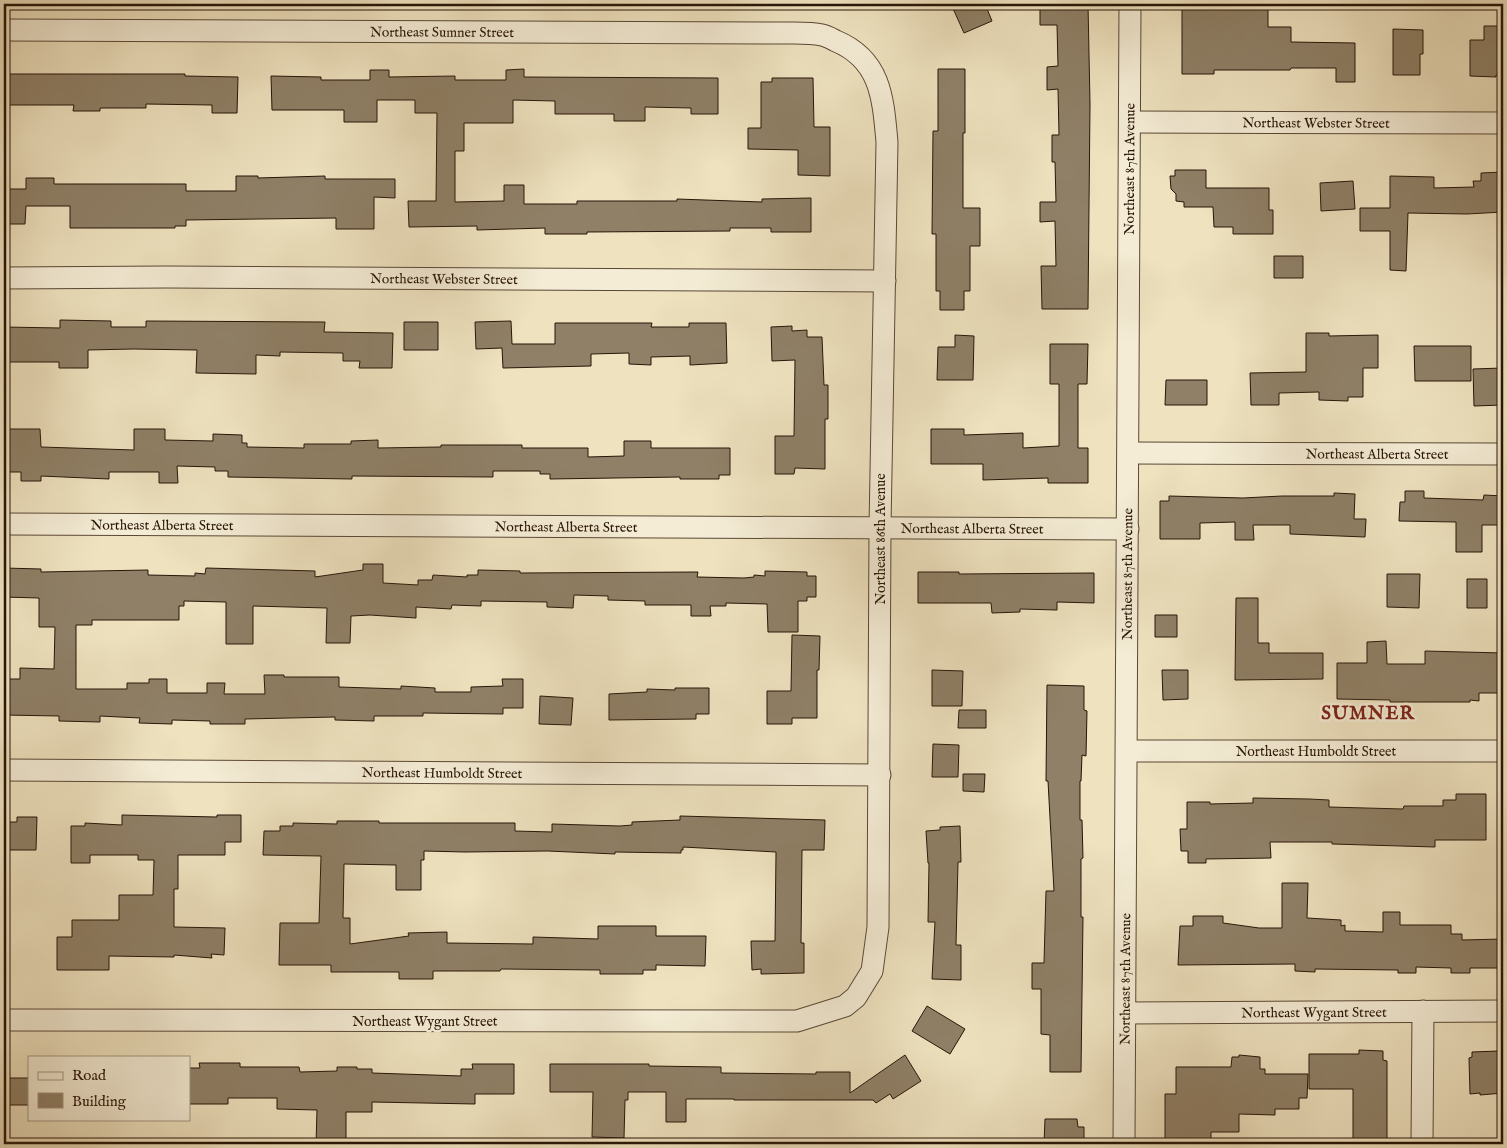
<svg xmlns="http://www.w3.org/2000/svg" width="1507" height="1148" font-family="'IM FELL English',serif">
  <rect width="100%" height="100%" fill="#eee2bf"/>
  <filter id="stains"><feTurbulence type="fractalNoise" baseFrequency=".004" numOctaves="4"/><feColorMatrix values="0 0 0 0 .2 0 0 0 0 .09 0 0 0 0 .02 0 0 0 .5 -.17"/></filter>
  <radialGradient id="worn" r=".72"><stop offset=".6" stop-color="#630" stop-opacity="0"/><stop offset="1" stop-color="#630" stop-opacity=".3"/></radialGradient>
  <path fill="#8f8067" stroke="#281508" d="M951 4H985L992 21 964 33Z
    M1040 4H1088L1090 104 1088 309H1042L1041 266H1056L1055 221 1040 222V202H1056L1055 162H1052V135H1059L1058 89 1047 90V67L1058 66 1057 25H1040Z
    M1235 4H1268V27H1291V42L1355 43V82H1336V68H1291L1290 70H1214V74H1182V7H1235Z
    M1484 26H1503V75H1496V77L1470 76V40H1484Z
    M1393 29 1423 30V54H1420V75H1393Z
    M524 69V77L718 78V114H691V108L645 107V121H614V114H555V101L513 100V123H464V151H455V202L504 201V185H524V204H577V201H677V199L762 202V199L811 198V232H771V228H730V231L587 232V234H545V228L477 230V226L409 227 408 201H436L437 113H415V100H377V122H344V110H272L271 76 321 77V80H370V70H389V77L455 76V80H506V70Z
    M938 69H965V133H963V208H980V246H970V291H964V310H940V291H936V234H932L933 131H938Z
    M6 74H185V76L238 77 237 113H212V105L146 104V108H100V111H73L74 105H4V79H6Z
    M772 78H813L814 127H830V176L798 175V150L748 149V128H761V82H772Z
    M1175 170H1206V188H1269V210H1273V234H1233V227H1214L1213 207H1184V202L1176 201V194L1171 189 1170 176H1175Z
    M1503 172V212L1467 214 1408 213 1406 271 1390 270V231H1360V208H1390V176L1434 177V188L1474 187 1473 181H1481V173Z
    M236 176H258V178L325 176V179H395V198L374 197V229H336V218L186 220V226H175V228H70V206H26L25 224H4V189H26V178H54V184H186V191H236Z
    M1353 181 1355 209 1321 211 1320 183Z
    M1274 256H1303V278H1274Z
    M60 320 111 321V327H146V321L325 322 324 332 393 333 392 368H359L360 361H343V353L280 352V356L256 355V374L196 373 197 350 133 349 88 350V368H59V362H4V327L60 328Z
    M511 321 512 344H555V323H652L651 327H689V323H726L727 363 690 365V356L651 357V365L629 364V353L591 354V366L503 368 502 348 476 349 475 322Z
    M404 322H438V350H404Z
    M792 326V331L807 330V337H822L824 385H828V419H825V469L795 468 794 474H775V436H794L795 360 772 361 771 327Z
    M1306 333H1329V336L1378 335V368H1363V397H1348V401L1319 400V392L1279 393V405H1251L1250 373 1306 372Z
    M955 335 974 336 973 380H937L938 347H955Z
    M1050 344H1088L1087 384H1078V448H1088V483H1048V478L983 480V464H931V429H964V435L1023 433V448L1059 446V384H1050Z
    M1414 346H1471V381H1415Z
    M1502 368 1503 405 1474 406 1473 369Z
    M1166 380H1207V405H1165Z
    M4 429H40L41 447 134 450V429H165V440L213 441V434L242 435V443H247V447L304 448V444H351V441L378 440V448L441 447V445H522V448H588V457L624 456V441H651V448H730V475H719V479H680V477L550 479V474H540V471H493V477L352 476V479L228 477V471H215V467L177 466 178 483H159V472H109V479L41 476V481H21V472H4Z
    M1405 491H1424V498L1483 500 1484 495 1503 496V525H1482V552H1456V522L1399 521 1400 502H1405Z
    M1334 493 1355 494 1354 519H1366L1365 537 1290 534V525H1253L1254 540H1235V522L1200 523V539H1160V501H1169V496L1243 498 1282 496H1334Z
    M363 564H383V583L418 585V580H432L433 575 467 577V575H478V570L520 571V573L698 572 697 577 744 578 754 577V575L765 576V571L807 572V576H816V597H807V601H798V632H768L767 604 726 603V606H710L711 616H691V605H645V601L608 600V596L574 595 573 608 547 607V602L481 601V606L452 605 451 609 416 607V618L370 615 351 616 350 643H326L327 608 253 606V644H226V602L184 601V606H179V620H92V625H76V689H127V683H149V679H167V693H207V683H225L224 694H265L264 675H284V677H339V687L401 689V686L435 688V692H471V687L503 686 502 679H523V708H503V714L423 713V716H374V721L335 720V717L245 719V724H210V721L172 720V724L139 723 140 718 100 716V722L59 721V716L4 715V679H20V668L54 669 55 627H39V598L4 597V568L41 569V572L148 570V575L195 576V573L205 574 206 568 315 571V577L363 570Z
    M918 572H959V574L1094 573V603L1057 602V610L1020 609V612L992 613 991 603H918Z
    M1387 574H1420L1419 608 1387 607Z
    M1467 579H1487V608H1467Z
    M1236 598H1258V643H1269V653H1323V679L1235 680Z
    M1155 615H1177V637H1155Z
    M792 635 820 636 819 670H817V718H792V724H767V691H791Z
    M1386 641 1387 664H1425V651L1503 653V693H1479V701L1470 700V702H1390V700L1337 699V663H1367V642Z
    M932 670 963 671 962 706H932Z
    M1162 670H1188V699L1163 700Z
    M1047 685 1084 686V710L1087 711 1086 756 1082 755 1081 781H1080V820H1082L1083 858 1081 859V917H1083L1081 1072H1050V1035L1041 1034V989H1032V963H1044L1046 891H1054L1048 781H1046Z
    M675 688H709V714H696V719L609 720V694L647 692V689L675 690Z
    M540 696 573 698 571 725 539 724Z
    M959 710H986V728H958Z
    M933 744 959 745 958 777H932Z
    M963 774H985L984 792 963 791Z
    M1456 794H1486V840H1435V847L1332 844V842H1270L1271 858 1206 859V863H1188V851H1181L1180 829H1187V802H1210V804L1253 803V798L1309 799 1329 800V807L1403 809 1404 806H1443V800H1456Z
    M122 815 217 817V815H241V842H225V855H178V889H174V927L225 928 224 955 211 954 212 958 174 955V957L109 956V970H57V937H72V920H119V895H153L154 860H138V855H90V863H71V826H85V823L122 825Z
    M680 816 825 820 824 850H802L801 943H804V973L761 974V969L752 970 751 941H775L776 852 683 847V850H681V853L615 852V854L548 851 465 852 424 851V860H421V890H396V865L344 864 343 918H350V944L409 936 408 933 447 932V943L533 944V937L598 939V926H656V936H706L705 966 656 965V970H643V974H600V970L501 969 500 971H433V979H399V972H331V965H279L280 923H319L321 856 263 855 264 831H280V826H293V823L337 824V821H379V823H515V831L552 832V824L620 826 632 825V822L680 820Z
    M17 817H37L36 850H4V822H17Z
    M960 826 961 862H958L956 945H961V980L932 979 935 922H928L929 863H928L926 831 940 830V827Z
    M1282 883H1308L1307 918 1341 920V926L1345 925V931L1383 932V912H1400V925H1451V934H1462V940L1503 939V968H1470V973H1451V968L1416 967V973H1398V970L1315 969V972L1295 971V964L1178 965 1180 926H1193V916H1223V923L1259 928H1282Z
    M927 1006 965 1029 950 1054 912 1031Z
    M1359 1050 1383 1051V1060L1387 1061V1144H1353V1089H1309V1054H1359Z
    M1499 1051V1057H1502L1503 1093 1480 1095V1093L1470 1094 1469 1058 1472 1057V1052Z
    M905 1055 921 1081 893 1099 890 1094 876 1103 873 1100H734V1099H686V1122H666V1092H628V1100H625L624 1138 592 1137 593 1092H550V1064H649V1066L721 1067V1073L816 1074V1072H850V1093Z
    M1239 1055 1260 1057V1069H1265V1074H1308L1307 1098H1299V1109H1275V1115L1239 1114V1132H1211V1144H1165V1094H1176V1067H1231L1232 1057H1239Z
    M199 1063H240V1067H299L300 1072 337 1071V1067H357V1069H372V1073L461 1076V1069H473L472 1064H514V1094H475V1104L372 1102V1112H346V1144H316L317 1110 277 1109V1098H228V1104H189V1068H200Z
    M4 1078H29V1105H4Z
    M1045 1119H1077L1078 1127H1084V1144H1044Z"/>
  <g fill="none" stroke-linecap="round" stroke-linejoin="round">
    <defs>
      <g id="minor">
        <path id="s1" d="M4 30 794 33C803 33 813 33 822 35 827 36 832 39 836 41 881 60 883 98 887 142L880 527 878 927 872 971 856 997 845 1006 797 1021 4 1020"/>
        <path id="s2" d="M1130 122 1503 123"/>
        <path id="s3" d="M4 278 167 277 885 281"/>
        <path id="s4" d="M1129 453 1503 454"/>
        <path id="s5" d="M4 524 1128 529"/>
        <path id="s6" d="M1128 751H1503"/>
        <path id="s7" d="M4 770 880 775"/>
        <path id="s8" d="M1125 1013 1503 1011"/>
        <path id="s9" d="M1124 1144 1130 4"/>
        <path d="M1422 1144 1423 1011"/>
      </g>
    </defs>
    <use href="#minor" stroke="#5a4836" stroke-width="23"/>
    <use href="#minor" stroke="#f4ecd5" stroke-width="21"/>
  </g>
  <g text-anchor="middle" stroke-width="5" stroke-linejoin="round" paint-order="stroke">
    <g font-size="14" fill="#281508" stroke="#f4ecd5">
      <text dy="5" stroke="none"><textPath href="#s1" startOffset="438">Northeast Sumner Street</textPath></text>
      <text dy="5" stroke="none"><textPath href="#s2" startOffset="186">Northeast Webster Street</textPath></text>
      <text dy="5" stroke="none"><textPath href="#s9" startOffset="975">Northeast 87th Avenue</textPath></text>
      <text dy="5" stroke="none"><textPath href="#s3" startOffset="440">Northeast Webster Street</textPath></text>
      <text dy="5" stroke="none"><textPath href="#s4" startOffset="248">Northeast Alberta Street</textPath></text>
      <text dy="5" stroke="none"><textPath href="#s5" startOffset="158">Northeast Alberta Street</textPath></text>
      <text dy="5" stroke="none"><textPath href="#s5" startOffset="562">Northeast Alberta Street</textPath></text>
      <text dy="5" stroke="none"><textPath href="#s5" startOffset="968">Northeast Alberta Street</textPath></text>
      <text transform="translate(880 539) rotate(-90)" y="5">Northeast 86th Avenue</text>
      <text dy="5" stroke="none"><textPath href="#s9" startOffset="570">Northeast 87th Avenue</textPath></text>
      <text dy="5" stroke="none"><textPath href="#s6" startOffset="188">Northeast Humboldt Street</textPath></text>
      <text dy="5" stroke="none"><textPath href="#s7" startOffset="438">Northeast Humboldt Street</textPath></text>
      <text dy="5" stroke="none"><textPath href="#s9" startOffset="165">Northeast 87th Avenue</textPath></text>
      <text dy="5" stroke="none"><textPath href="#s8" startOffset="189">Northeast Wygant Street</textPath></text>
      <text x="425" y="1026">Northeast Wygant Street</text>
    </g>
    <g font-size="19" font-weight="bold" letter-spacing="1" fill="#7a1f14" stroke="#f4ecd5">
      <text x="1368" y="719">SUMNER</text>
    </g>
  </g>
  <rect width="1507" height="1148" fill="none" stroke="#eee2bf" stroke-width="20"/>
  <rect x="5" y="5" width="1497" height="1138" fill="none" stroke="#281508" stroke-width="2.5"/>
  <rect x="10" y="10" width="1487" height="1128" fill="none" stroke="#281508"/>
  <rect x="28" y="1056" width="162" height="65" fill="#f4ecd5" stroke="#a29683"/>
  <rect x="38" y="1072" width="25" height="8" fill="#f4ecd5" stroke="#a29683"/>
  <text x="72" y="1080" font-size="15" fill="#281508">Road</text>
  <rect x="38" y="1093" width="25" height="15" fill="#8f8067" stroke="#a29683"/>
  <text x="72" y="1106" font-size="15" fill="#281508">Building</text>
  <rect width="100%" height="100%" filter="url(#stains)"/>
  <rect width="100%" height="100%" fill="url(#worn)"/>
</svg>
